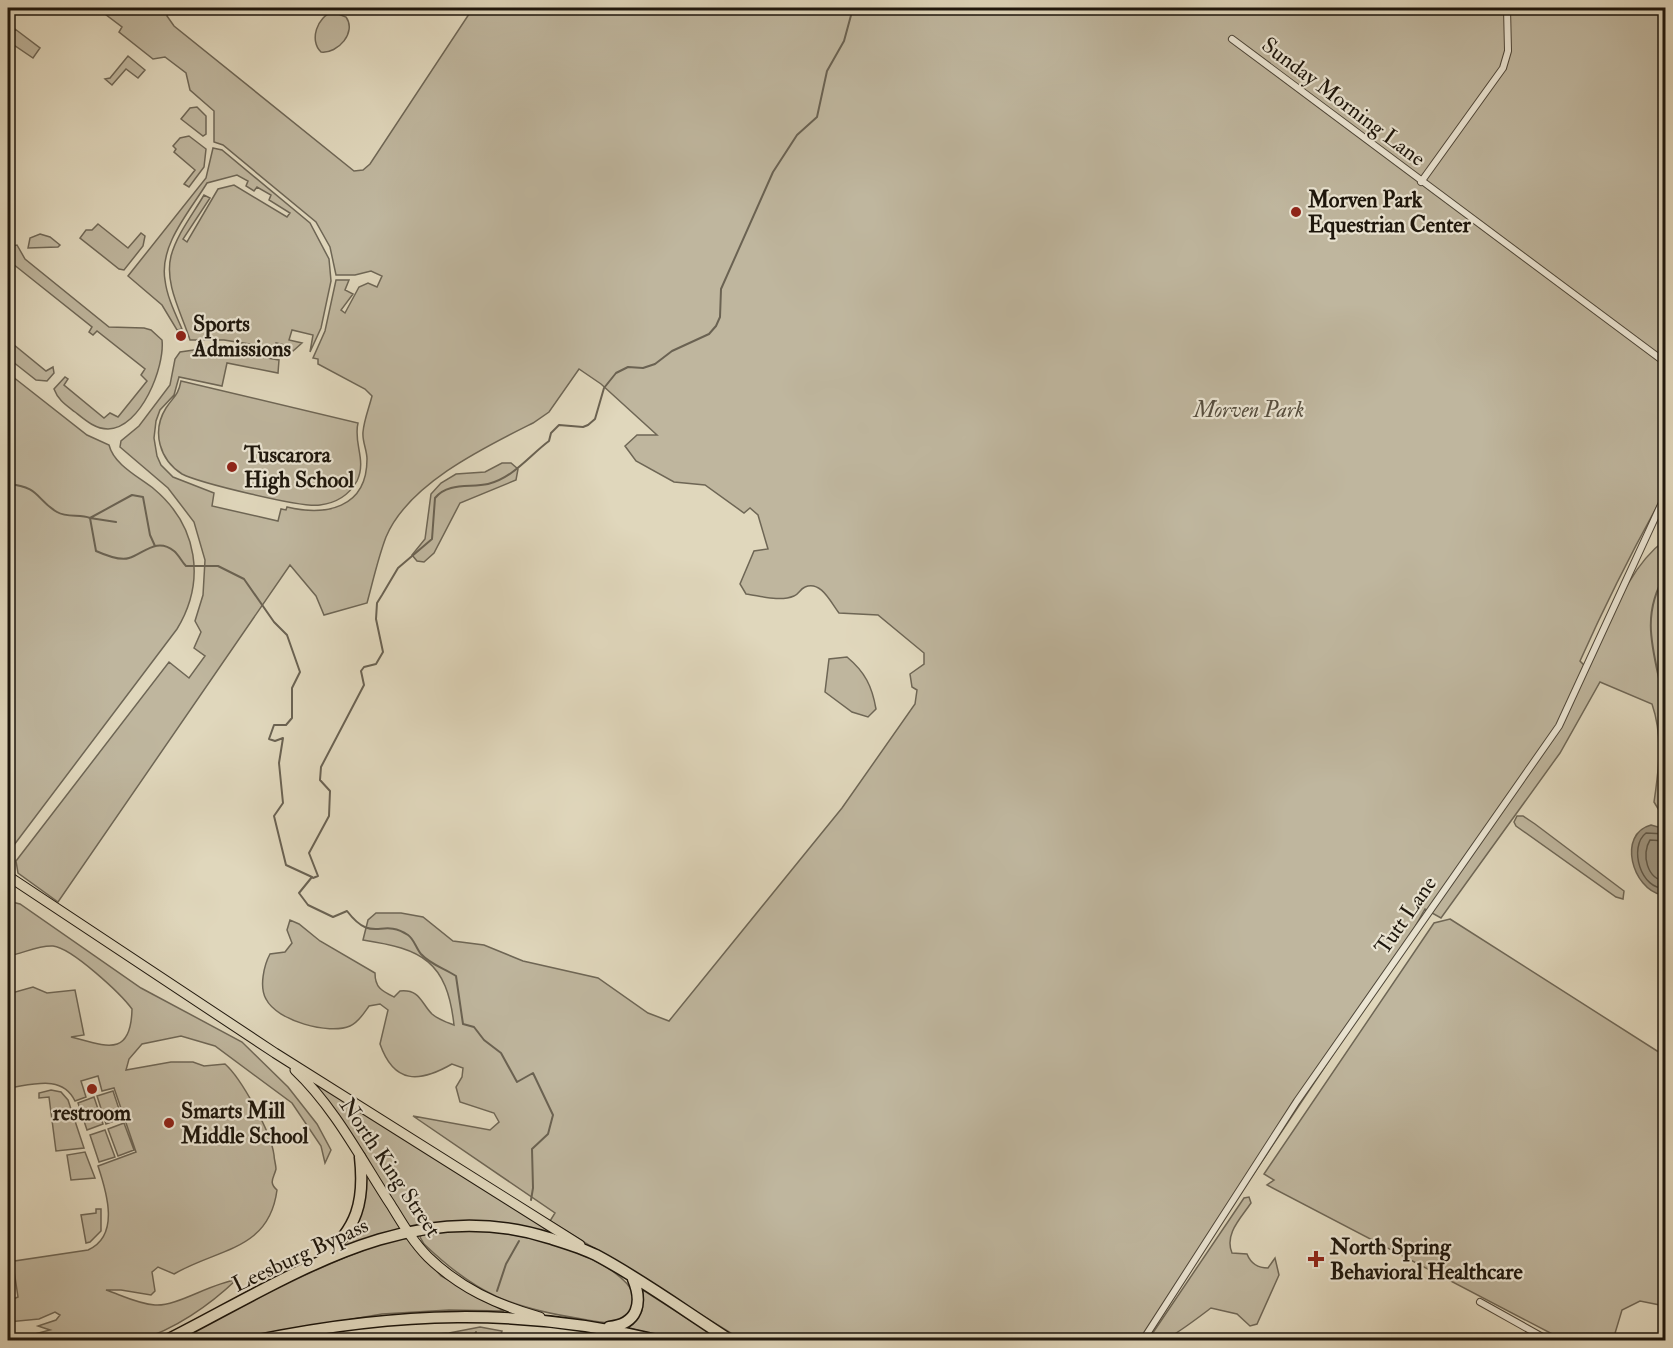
<svg xmlns="http://www.w3.org/2000/svg" width="1673" height="1348" font-family="'IM FELL Double Pica',serif">
  <rect width="100%" height="100%" fill="#e0d7bc"/>
  <filter id="stains"><feTurbulence type="fractalNoise" baseFrequency=".00333" numOctaves="4"/><feColorMatrix values="0 0 0 0 .2 0 0 0 0 .09 0 0 0 0 .02 0 0 0 .5 -.17"/></filter>
  <radialGradient id="worn" r=".72"><stop offset=".6" stop-color="#630" stop-opacity="0"/><stop offset="1" stop-color="#630" stop-opacity=".3"/></radialGradient>
  <path fill="#bfb69e" stroke="#6e6655" stroke-width="1.5" d="M97 8H168L167 16 174 26 354 171 363 170 370 164 473 8H1665V492C1634 547 1606 603 1580 661L1588 669C1610 625 1625 570 1665 540V820L1654 802C1659 769 1663 736 1652 704L1600 682 1560 753 1441 918 1425 909 1398 957 1143 1340H742L550 1221 555 1213 413 1116 490 1130 499 1122 494 1113 460 1102 456 1087 462 1077 463 1068 452 1064C419 1083 394 1084 380 1044L388 1010 380 1004 369 1006C364 1013 359 1022 350 1026 329 1035 277 1021 266 999 259 987 264 965 270 954L285 952 292 943 287 930 290 920 299 924 320 941 375 973C375 988 382 991 394 997L400 991C420 989 421 1003 432 1014 439 1020 446 1022 454 1025 447 961 422 949 363 940L368 920 376 913H401L423 917 453 941 484 945 523 961 598 978 648 1013 669 1021 842 808 915 704 917 690 912 687 910 674 924 664V653L878 615 839 613C831 603 821 580 805 587 800 589 798 595 794 596 780 602 761 596 746 594L740 584 754 551 768 549 758 515 750 508 744 513 705 485 674 482 636 461 625 446 637 435H657L601 384 579 369 549 412 533 423C485 447 408 484 386 537 378 558 373 581 367 603L324 615 316 596 290 565 58 902 18 873 16 861 169 662 189 678 205 656 194 648 201 632 195 621 203 595 205 560 194 522 168 488 120 447 121 441 139 426 170 385 175 359 180 352 208 348 279 360 278 373 227 363 222 386 179 377 174 395 160 410 156 421 154 438 157 456 161 465 173 477 214 493 212 506 278 521 281 509 286 510 287 507C325 516 367 509 367 459 367 450 362 441 363 432 364 420 369 408 372 396L365 389 318 364V359L313 358 325 331 336 280H349L345 290 353 294 341 310 345 313 359 287 368 283 377 287 382 276 371 271 355 275H336L330 247 316 222 223 145 214 142V111L190 90 186 73 165 57 153 59 119 32 122 27Z
    M333 12 346 17C357 32 338 54 321 52 309 41 317 16 333 12Z
    M15 29 40 48 33 58 8 41Z
    M128 56 145 70 138 78 126 69 112 85 105 79 110 78Z
    M197 107 206 116V134L203 136 181 119 190 108Z
    M189 136 206 149 204 167 189 187 184 184 195 170 174 152 176 149 173 146 180 138Z
    M213 148 222 150 310 223 329 259 331 281 321 328 310 352 313 335 292 330 289 340 302 343 293 351H289V346L276 343 274 348 224 340H190C182 314 164 284 171 256 177 234 193 214 204 195L210 198 183 239 187 242 218 189 234 185 287 217 290 213 269 200 271 195 257 187 254 191 246 186 248 181 237 175 207 183C190 211 159 245 165 280 167 297 175 313 182 329L177 330 162 305 128 276 206 178Z
    M98 224 128 248 141 233 145 236 143 246 124 270 119 269 80 238 86 230H92Z
    M40 234 50 237 60 245 58 247 28 248 30 238Z
    M17 245 25 259 109 327 144 328 151 330 162 340C165 367 141 428 108 429 95 429 85 420 75 412 66 405 58 400 54 389L65 377 68 379 64 385 104 418 110 413 118 417 147 381 141 375 145 369 97 331 93 335 89 332 92 327 8 260V247Z
    M8 340 46 371 53 367 54 373 47 381 36 380 8 358Z
    M8 373 87 435 109 445C114 465 139 477 154 489 198 526 206 581 177 629L8 853Z
    M181 381 358 423C353 443 367 460 357 481 349 495 336 503 320 505 302 508 200 483 182 474 160 460 151 432 166 408 174 396 178 396 181 381Z
    M502 463H511L518 469 516 480 460 503 434 553 424 562 417 561 412 555 425 539 431 494 441 483 456 474 485 472Z
    M847 657C865 672 872 686 876 709L868 717 852 712 825 692 829 659Z
    M1517 816H1523L1535 824 1624 891 1623 899 1616 897 1516 826 1514 822Z
    M8 901 20 904 141 988 242 1042 288 1087 317 1124 331 1150 325 1163 321 1146 292 1103 215 1046 181 1036 142 1044 129 1059 126 1070 171 1062H193L204 1066 225 1064C241 1078 271 1132 274 1155 274 1159 276 1165 276 1169 274 1178 268 1182 277 1190 269 1251 218 1248 174 1274L158 1267 152 1272 155 1291 151 1295 121 1290H106C121 1295 138 1304 155 1305 176 1307 211 1283 236 1280 210 1305 174 1330 139 1340H12L50 1330 38 1326 56 1320 60 1315 55 1312 39 1319 8 1322 11 1300 18 1297 13 1264H8V1262L88 1250C120 1236 107 1193 98 1166L136 1152 114 1088 102 1091 98 1076 81 1081 86 1097 75 1101C62 1074 32 1085 8 1088V994L33 987 47 993 75 990 84 1035 71 1037C106 1046 131 1058 132 1009 121 994 72 948 53 946 38 945 22 954 8 956Z
    M1450 919 1665 1056V1306L1640 1301 1622 1310 1613 1340H1566L1558 1337 1267 1185 1274 1180 1264 1174 1434 923Z
    M307 1076 533 1220 551 1233 439 1223 410 1228 335 1110Z
    M51 1090 61 1092 68 1100 84 1148 56 1151 49 1097 39 1098V1093Z
    M113 1091 122 1118 106 1124 97 1096Z
    M94 1097 103 1124 87 1130 78 1103Z
    M124 1123 134 1150 118 1156 108 1129Z
    M105 1130 115 1157 99 1162 90 1135Z
    M85 1152 95 1178 71 1180 67 1155Z
    M366 1173 401 1229 371 1237 337 1252C361 1230 366 1204 366 1173Z
    M1249 1197 1251 1203C1241 1218 1224 1234 1232 1253L1247 1254C1251 1264 1258 1268 1268 1268L1275 1258 1279 1275 1257 1324 1250 1326 1237 1314 1211 1308C1203 1314 1172 1338 1163 1340 1159 1342 1153 1340 1148 1340L1244 1198Z
    M96 1209H101V1231L90 1242 86 1243 81 1215 96 1213Z
    M480 1230C508 1233 535 1238 561 1247 584 1254 659 1285 626 1317 615 1327 595 1321 582 1319 511 1308 476 1294 424 1244L420 1237 423 1232Z
    M406 1236 441 1276 504 1311 449 1310 382 1314 230 1340H174C250 1304 325 1259 406 1236Z
    M643 1290 721 1340H677L628 1328 642 1311Z
    M480 1327 502 1331 500 1337 489 1340H353L449 1333Z"/>
  <path fill="#9e9580" stroke="#6a6252" stroke-width="1.5" d="M1651 825 1665 829V893L1662 895C1632 889 1617 834 1651 825Z"/>
  <g fill="none" stroke-linecap="round" stroke-linejoin="round">
    <path stroke="#5e5646" stroke-width="1.5" d="M1666 834 1646 833C1628 847 1641 891 1666 888
      M1666 841 1650 840C1641 854 1647 880 1666 881"/>
    <path stroke="#6a6252" stroke-width="2" d="M8 484C41 487 35 499 57 512 67 518 80 514 90 518L96 551C105 555 120 561 129 558 144 553 157 537 174 551 179 555 181 561 186 566H218L244 579 274 622 287 635 300 672 292 688V718L286 725H274L269 739 275 741 283 738 279 763 283 803 274 816 286 865 312 877 299 893 308 905 333 917 347 911C373 945 381 917 408 935 414 939 416 948 421 954 431 965 444 968 456 976L463 1024 474 1027 484 1040 501 1053 517 1082 533 1073 553 1115 548 1134 532 1149 533 1188 531 1200
      M90 518 132 495 143 497 150 535 155 546
      M90 518 116 522
      M1666 574C1635 622 1660 665 1666 715
      M1666 719V745
      M1666 787V803
      M313 878 318 876 309 853 329 816 330 791 320 780 321 767 364 685 361 671 364 667 376 664 383 652 376 619 377 603 382 595 398 568 432 539 435 498C448 482 470 488 488 484 513 478 530 455 549 441L551 433 559 425 583 427 588 425 595 419 604 388 616 373 628 367 643 368 655 364 672 351 709 334 716 326 720 317 721 289 773 172 797 135 817 117 827 71 844 41 853 8
      M497 1291 506 1264 519 1241
      M471 1340 476 1332"/>
    <defs>
      <path id="minor" d="M1232 39 1666 363
        M1421 182 1503 68 1508 51 1507 8
        M1480 1302 1548 1340
        M1143 1340 1297 1101 1559 726 1666 494"/>
      <path id="primary" d="M8 876 275 1053 580 1245
        M295 1070C335 1108 361 1159 391 1205 402 1223 413 1242 428 1257 460 1288 497 1305 540 1317"/>
      <path id="trunk" d="M323 1258C357 1228 365 1202 360 1157
        M609 1327C638 1324 643 1303 633 1279
        M167 1340C288 1279 408 1193 549 1238 565 1243 582 1248 596 1255 643 1280 686 1312 730 1340
        M258 1340C396 1312 519 1307 657 1340"/>
    </defs>
    <use href="#minor" stroke="#4e4638" stroke-width="8"/>
    <use href="#primary" stroke="#1d160c" stroke-width="11"/>
    <use href="#trunk" stroke="#1d160c" stroke-width="13"/>
    <use href="#minor" stroke="#ebe5d3" stroke-width="6"/>
    <use href="#primary" stroke="#e0d7bc" stroke-width="9"/>
    <use href="#trunk" stroke="#e0d7bc" stroke-width="10"/>
  </g>
  <g fill="#8f2418" stroke="#ebe5d3" stroke-width="2">
    <circle cx="1296" cy="212" r="6"/>
    <circle cx="181" cy="336" r="6"/>
    <circle cx="232" cy="467" r="6"/>
    <circle cx="92" cy="1089" r="6"/>
    <circle cx="169" cy="1123" r="6"/>
    <path d="M1313 1250h6v6h6v6h-6v6h-6v-6h-6v-6h6z"/>
  </g>
  <g text-anchor="middle" stroke-width="4.5" stroke-linejoin="round" paint-order="stroke">
    <g font-size="22" fill="#1d160c" stroke="#ebe5d3">
      <text transform="translate(1344 101) rotate(37)" y="8">Sunday Morning Lane</text>
      <text transform="translate(1405 915) rotate(-55)" y="8">Tutt Lane</text>
      <text transform="translate(391 1167) rotate(56)" y="8">North King Street</text>
      <text transform="translate(300 1254) rotate(-25)" y="8">Leesburg Bypass</text>
    </g>
    <g font-size="22" font-weight="bold" fill="#1d160c" stroke="#ebe5d3" text-anchor="start">
      <text x="1308" y="207">Morven Park<tspan x="1308" dy="25">Equestrian Center</tspan></text>
      <text x="193" y="331">Sports<tspan x="193" dy="25">Admissions</tspan></text>
      <text x="244" y="462">Tuscarora<tspan x="244" dy="25">High School</tspan></text>
      <text x="181" y="1118">Smarts Mill<tspan x="181" dy="25">Middle School</tspan></text>
      <text x="92" y="1120" text-anchor="middle">restroom</text>
      <text x="1330" y="1254">North Spring<tspan x="1330" dy="25">Behavioral Healthcare</tspan></text>
    </g>
    <g font-size="22" font-style="italic" fill="#564e3f" stroke="#ebe5d3">
      <text x="1249" y="417">Morven Park</text>
    </g>
  </g>
  <rect width="1673" height="1348" fill="none" stroke="#e0d7bc" stroke-width="30"/>
  <rect x="9" y="9" width="1655" height="1330" fill="none" stroke="#1d160c" stroke-width="3"/>
  <rect x="15" y="15" width="1643" height="1318" fill="none" stroke="#1d160c" stroke-width="1.5"/>
  <rect width="100%" height="100%" filter="url(#stains)"/>
  <rect width="100%" height="100%" fill="url(#worn)"/>
</svg>
